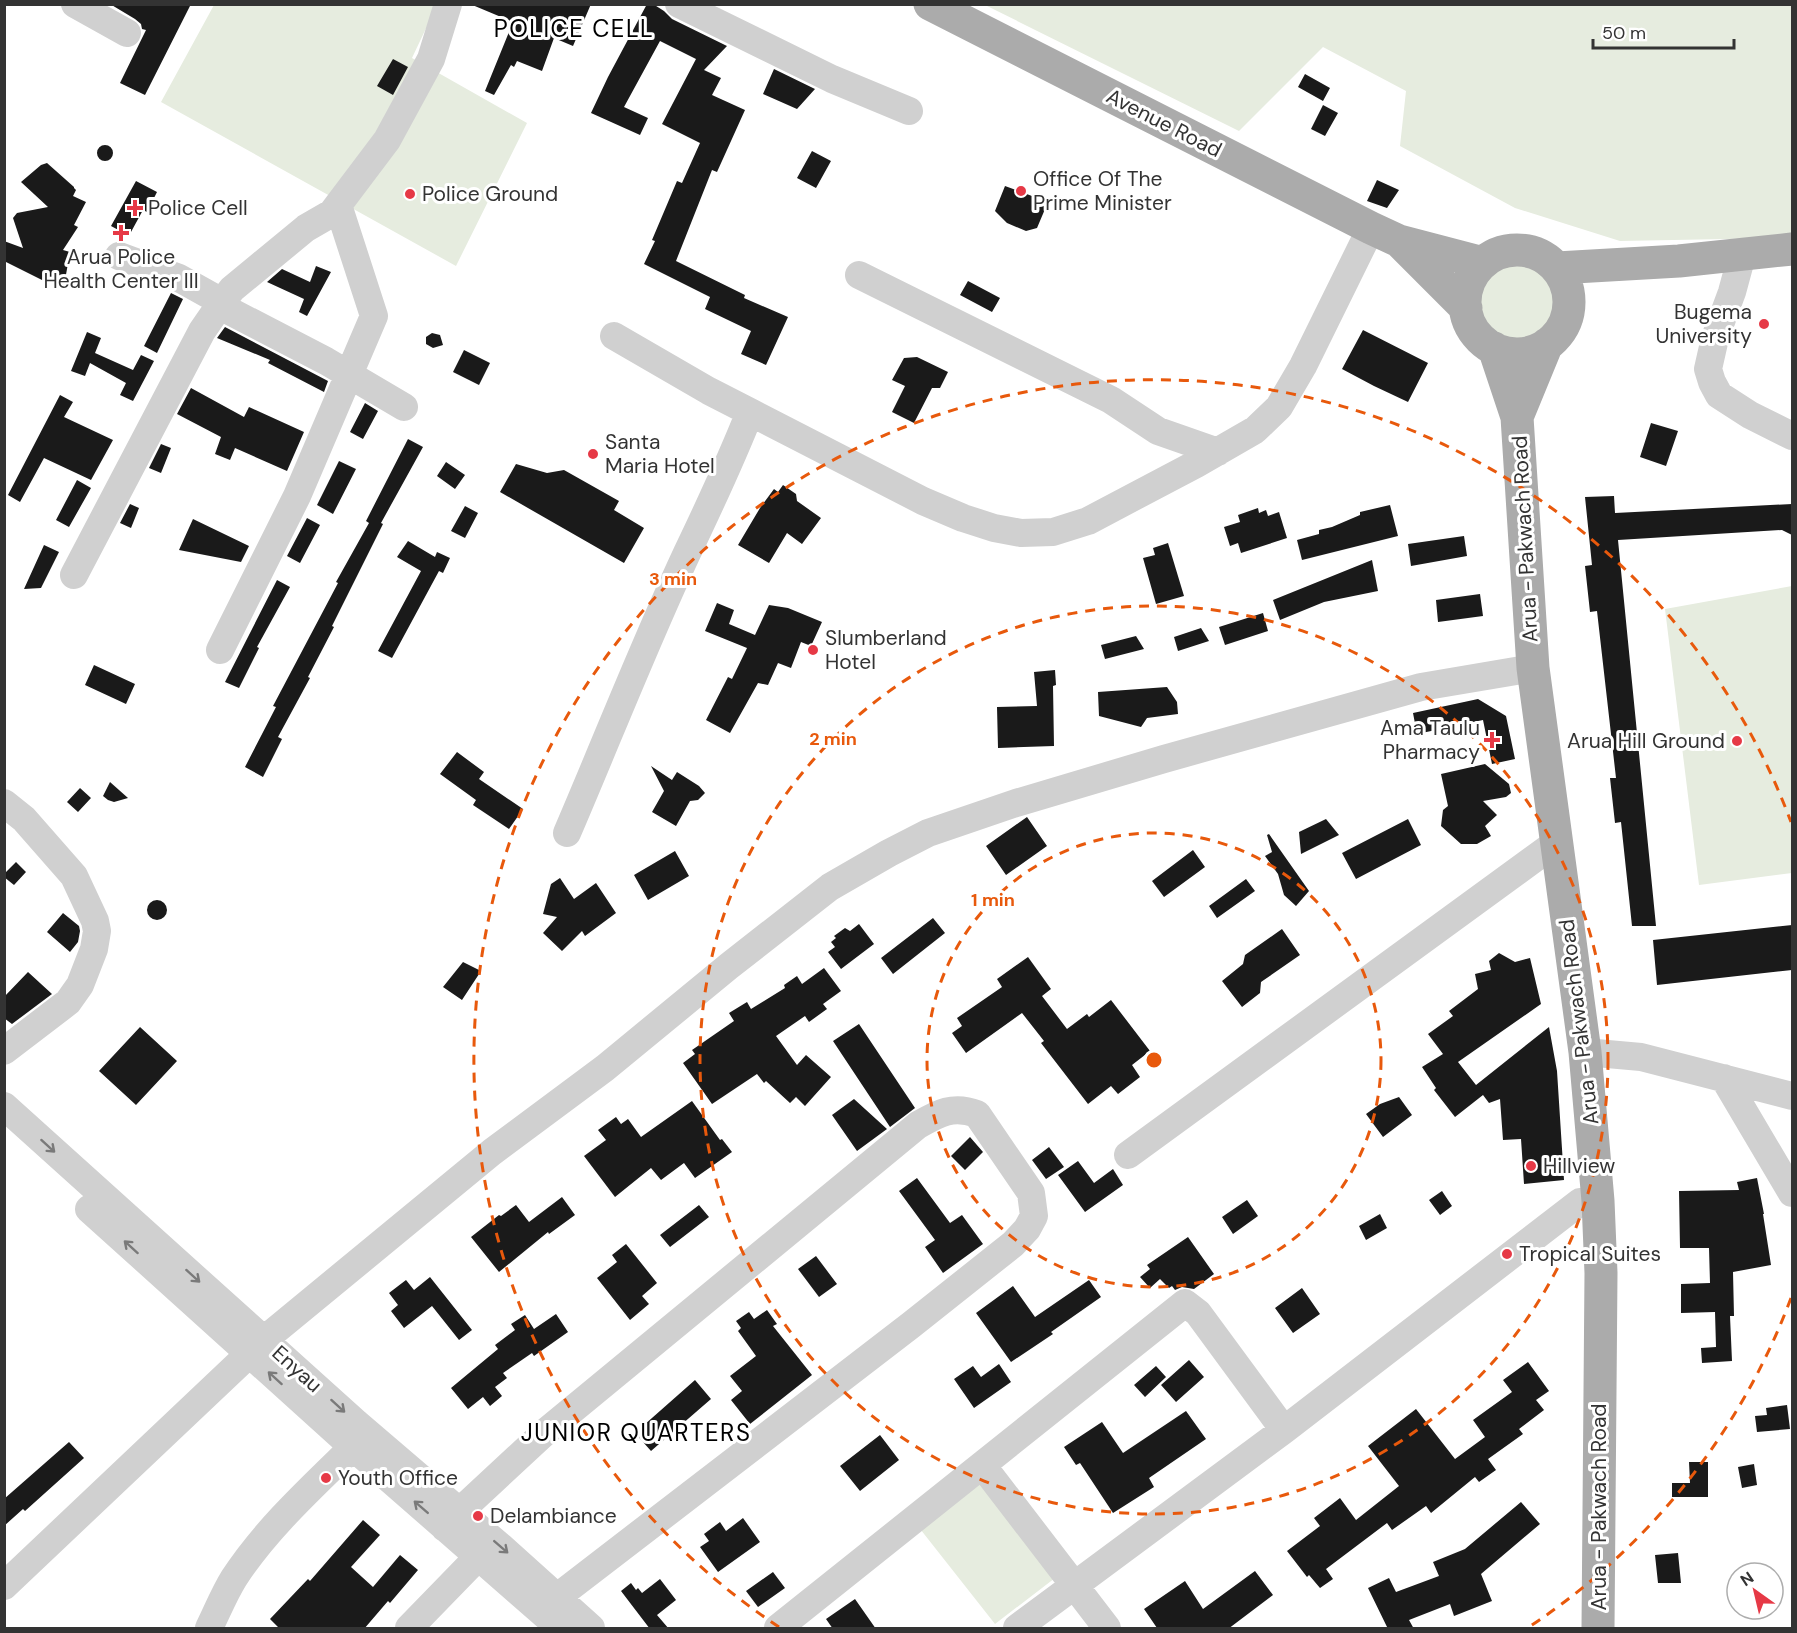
<svg xmlns="http://www.w3.org/2000/svg" width="1797" height="1633" font-family="'DM Sans',sans-serif">
  <rect width="100%" height="100%" fill="#fff"/>
  <path fill="#e6ecdf" d="M214 5H437L412 58 527 123 456 266 161 102Z
    M985 5H1792V236L1783 238 1620 241 1515 208 1400 146 1406 91 1323 47 1239 131Z
    M1479 303a41 41 0 1 1 82 0a41 41 0 1 1-82 0Z
    M1792 586V873L1699 885 1665 609Z
    M977 1478 1055 1578 995 1624 917 1525Z"/>
  <path fill="#1a1a1a" d="M110 4H191L145 95 120 83 146 30 142 29 141 24 135 19Z
    M470 4H591L573 46 554 38 542 71 517 61 514 67 511 65 494 95 485 91 513 22Z
    M647 4H653L664 11 672 19 727 46 704 70 721 78 712 95 745 110 717 172 712 170 676 261 745 295 744 298 788 317 766 365 741 354 751 331 705 309 710 297 644 264 655 241 652 240 677 181 682 183 700 143 662 124 696 59 660 41 624 107 648 118 640 135 591 113 608 77Z
    M393 59 408 67 393 95 377 86Z
    M774 69 815 89 797 109 763 94Z
    M1305 74 1330 88 1323 101 1298 87Z
    M1323 105 1338 113 1325 136 1311 129Z
    M97 153a8 8 0 1 1 16 0a8 8 0 1 1-16 0Z
    M812 151 831 161 816 188 797 178Z
    M47 163 74 187V188L76 190 73 196 86 202 74 225 78 227 63 250 70 252 64 286 48 283 4 261V241L23 248 13 218 17 213 48 207 21 182 41 165Z
    M1377 180 1399 190 1387 208 1367 201Z
    M136 181 157 192 147 212 143 210 131 232 126 230 124 233 111 226Z
    M1005 186 1048 202 1037 228 1026 231 1007 223 995 211Z
    M316 266 331 272 307 316 299 312 304 299 267 282 282 269 310 282Z
    M968 281 1000 298 992 312 960 295Z
    M171 293 183 299 157 353 144 346Z
    M225 327 328 381 324 392 268 363 270 360 217 338Z
    M1363 330 1428 363 1408 402 1374 386 1342 369Z
    M87 332 101 338 95 353 133 370 141 355 154 361 133 401 120 395 126 383 90 363 85 376 71 371Z
    M432 333 440 335 443 345 433 348 426 344V337Z
    M464 350 490 363 479 385 453 372Z
    M917 357 948 372 940 388H932L914 423 892 412 905 386 892 380 904 358Z
    M191 388 244 417 249 407 304 432 287 471 235 448 230 460 215 454 221 437 177 414Z
    M60 395 73 402 64 417 113 440 91 480 44 458 20 502 8 495Z
    M365 403 378 411 363 439 350 432Z
    M1651 423 1678 431 1666 466 1640 457Z
    M408 439 423 447 381 523 383 524 332 626 334 627 308 677 310 678 278 737 282 739 263 777 245 767 276 707 273 706 338 583 336 582 369 523 366 521Z
    M161 444 171 448 161 473 149 468Z
    M339 461 356 469 333 514 317 505Z
    M446 462 465 475 455 489 437 476Z
    M516 464 547 473 564 470 619 501 614 510 644 528 624 563 500 492Z
    M77 480 91 488 69 527 56 520Z
    M783 485 796 494 797 501 821 518 802 544 787 533 769 563 738 545 760 508 774 489 778 492Z
    M1614 496 1615 513 1792 504V535L1782 530 1618 540 1656 926H1632L1621 822 1615 823 1610 778H1616L1597 611 1590 612 1585 566 1592 565 1585 497Z
    M130 504 139 508 131 528 120 523Z
    M1390 505 1398 536 1302 560 1297 540 1319 534V530L1332 527 1360 515V512Z
    M465 506 478 513 465 538 451 531Z
    M1258 508 1259 513 1266 510 1268 516 1279 512 1287 538 1241 553 1238 543 1230 546 1224 527 1240 522 1238 515Z
    M307 518 320 525 300 563 287 556Z
    M193 519 249 546 241 562 179 550Z
    M1464 536 1467 556 1411 566 1408 544Z
    M408 541 435 557 437 552 450 558 443 573 439 571 392 658 378 651 421 571 397 557Z
    M1168 543 1184 596 1156 604 1143 558 1155 555 1153 548Z
    M44 545 59 552 41 588 24 589Z
    M1372 560 1378 591 1324 602 1280 620 1273 600Z
    M277 580 290 587 257 647 259 648 239 688 225 682Z
    M1480 594 1483 616 1438 622 1436 600Z
    M717 603 734 610 729 624 755 635 769 605 788 608 822 622 811 646 801 642 791 668 778 663 768 685 758 683 730 733 706 720 728 677 732 679 747 648 705 631Z
    M1263 613 1268 631 1225 645 1219 627Z
    M1201 628 1209 641 1178 651 1174 637Z
    M1136 636 1144 649 1105 659 1101 645Z
    M94 665 135 684 126 704 85 685Z
    M1055 670 1056 685 1053 686 1054 746 998 748 997 707 1037 706 1034 672Z
    M1167 687 1177 702 1178 714 1147 718 1141 727 1099 716 1098 692Z
    M1478 699 1506 716 1515 759 1492 764 1483 720 1417 734 1413 713Z
    M457 752 484 772 479 779 523 809 509 829 473 805 476 800 440 774Z
    M1485 764 1509 784 1511 793 1506 797 1483 801 1497 815 1485 826 1491 836 1477 844H1461L1441 826 1443 810 1448 806 1441 774Z
    M651 766 672 780 677 772 699 786 705 793 698 800 690 801 676 826 652 812 664 791Z
    M110 782 128 798 114 802 108 800 103 796Z
    M80 788 91 798 78 812 67 802Z
    M1027 817 1047 846 1006 875 986 846Z
    M1326 819 1339 835 1301 854 1299 832Z
    M1408 819 1421 845 1356 879 1342 853Z
    M1269 834 1309 891 1296 906 1284 895 1278 874 1265 856 1272 852 1267 835Z
    M1193 850 1205 867 1164 897 1152 881Z
    M675 851 689 876 648 900 634 875Z
    M16 862 26 872 14 885 4 877V874Z
    M560 878 574 899 596 883 616 913 585 936 582 931 562 951 543 933 557 917 543 914 551 884Z
    M1246 879 1255 891 1217 918 1209 906Z
    M147 910a10 10 0 1 1 20 0a10 10 0 1 1-20 0Z
    M63 913 79 926 80 931 78 942 70 952 47 932Z
    M933 918 945 933 893 974 881 958Z
    M859 924 874 944 841 969 828 952 835 947 831 942 836 938 834 936 845 928 850 931Z
    M1792 925V970L1657 985 1653 940Z
    M1282 929 1300 955 1261 982 1260 993 1242 1007 1222 981 1243 964 1245 955Z
    M1499 953 1515 962 1530 958 1541 1004 1458 1062 1476 1085 1549 1027 1557 1071 1564 1180 1524 1184 1521 1139 1503 1140 1500 1099 1489 1103 1483 1095 1455 1117 1434 1090 1436 1088 1422 1067 1443 1054 1428 1034 1453 1016 1449 1011 1478 989 1475 974 1491 970 1489 961Z
    M1028 957 1051 989 1042 996 1067 1029 1087 1014 1089 1017 1111 1000 1150 1051 1132 1065 1140 1077 1118 1094 1111 1086 1088 1104 1041 1043 1044 1041 1022 1013 966 1053 952 1033 962 1026 957 1018 1002 987 997 979Z
    M463 962 481 971 462 1000 443 987Z
    M824 968 841 991 823 1004 827 1009 809 1022 805 1016 776 1036 797 1065 806 1055 831 1077 805 1106 796 1097 790 1103 766 1081 764 1083 757 1074 712 1104 683 1063 695 1054 692 1050 734 1021 729 1013 747 1002 751 1009 785 988 784 985 797 976 802 984Z
    M28 972 52 994 12 1024 4 1018V997Z
    M859 1024 915 1108 890 1127 833 1041Z
    M140 1027 177 1061 136 1105 99 1071Z
    M1399 1097 1412 1115 1383 1137 1366 1114 1380 1104Z
    M854 1099 887 1129 857 1151 832 1115Z
    M692 1101 720 1140 722 1139 732 1152 695 1178 684 1163 661 1180 651 1168 615 1197 584 1156 606 1140 598 1130 616 1117 621 1124 628 1119 641 1137Z
    M970 1137 983 1152 965 1170 951 1156Z
    M1049 1147 1064 1167 1046 1179 1032 1160Z
    M1078 1161 1094 1183 1113 1169 1123 1185 1085 1212 1058 1175Z
    M917 1178 950 1223 962 1215 983 1244 943 1273 925 1247 935 1240 899 1191Z
    M1757 1178 1764 1214H1763L1771 1265 1733 1272 1734 1316H1730L1732 1361 1702 1363 1701 1348 1716 1347 1715 1312 1681 1313V1284L1710 1283 1709 1248H1680L1679 1191 1739 1190 1737 1182Z
    M1442 1191 1452 1206 1440 1215 1429 1200Z
    M562 1197 575 1215 549 1234 548 1232 499 1272 471 1237 499 1215 501 1216 516 1205 529 1222Z
    M1247 1200 1258 1216 1233 1234 1222 1217Z
    M699 1205 709 1217 670 1247 660 1235Z
    M1380 1214 1387 1228 1366 1240 1359 1226Z
    M1188 1237 1214 1274 1194 1289 1182 1287 1175 1290 1172 1286 1169 1288 1160 1279 1150 1288 1140 1277 1150 1269 1147 1265Z
    M626 1244 657 1283 642 1296 649 1304 630 1320 597 1278 617 1262 612 1255Z
    M816 1256 837 1284 819 1297 798 1269Z
    M430 1277 472 1330 459 1340 432 1306 404 1328 391 1311 398 1305 389 1293 406 1280 414 1290Z
    M1089 1280 1101 1297 1051 1332 1053 1334 1011 1362 976 1313 1013 1286 1035 1317Z
    M1302 1288 1320 1314 1293 1333 1275 1308Z
    M767 1310 777 1324 773 1326 812 1375 750 1424 731 1400 742 1391 730 1376 756 1356 738 1331 741 1328 736 1321 749 1312 754 1319Z
    M556 1314 568 1332 534 1356 532 1353 503 1373 507 1378 495 1387 502 1396 490 1406 483 1397 468 1409 451 1388 498 1349 495 1345 515 1330 511 1324 525 1315 534 1329Z
    M1189 1360 1204 1377 1176 1402 1161 1385Z
    M1528 1362 1549 1391 1536 1400 1544 1410 1519 1429 1523 1434 1488 1459 1496 1470 1479 1482 1475 1477 1431 1513 1426 1506 1392 1530 1387 1523 1326 1569 1333 1579 1320 1588 1309 1575 1307 1577 1287 1551 1320 1526 1314 1518 1340 1498 1356 1520 1399 1486 1368 1446 1416 1409 1455 1459 1485 1437 1473 1420 1512 1392 1503 1380Z
    M999 1364 1011 1382 974 1408 954 1379 973 1366 981 1377Z
    M1156 1366 1166 1377 1145 1397 1134 1385Z
    M695 1380 711 1399 651 1451 635 1433Z
    M1787 1405 1790 1429 1757 1432 1755 1416 1767 1415 1766 1408Z
    M1186 1411 1206 1439 1149 1478 1154 1487 1113 1513 1080 1463 1076 1465 1064 1447 1102 1422 1123 1453Z
    M880 1435 899 1460 860 1491 840 1466Z
    M69 1442 84 1458 25 1511 23 1509 4 1526V1499Z
    M1689 1462H1708V1497H1672V1483H1690Z
    M1754 1464 1757 1485 1742 1488 1738 1467Z
    M1521 1502 1540 1524 1481 1574 1492 1601 1454 1616 1450 1604 1409 1620 1414 1629H1388L1368 1588 1389 1578 1396 1592 1439 1576 1433 1562 1465 1549Z
    M743 1518 760 1542 718 1572 700 1547 709 1541 704 1534 720 1522 726 1531Z
    M363 1520 380 1535 351 1567 373 1587 400 1555 418 1570 390 1603 388 1601 364 1629H280L270 1619 308 1579 310 1581Z
    M1678 1553 1681 1583H1658L1655 1555Z
    M1255 1571 1273 1595 1228 1629 1157 1628 1144 1609 1185 1581 1203 1609Z
    M773 1572 785 1588 758 1607 746 1591Z
    M660 1579 676 1600 657 1615 669 1629H650L621 1591 631 1583 636 1590 638 1588 642 1593Z
    M855 1599 876 1629H833L826 1619Z"/>
  <g fill="none" stroke-linecap="round" stroke-linejoin="round">
    <path stroke="#d0d0d0" stroke-width="28" d="M75 4 127 33
      M679 4 832 79 909 111
      M1742 255 1732 292 1715 338 1708 369 1712 382 1719 395 1750 415 1792 436
      M119 256 179 278 222 302
      M859 275 1111 400 1158 431 1218 452
      M220 306 326 361 404 407
      M614 336 709 391 750 412
      M74 575 202 331 222 302 232 289 306 228 332 213 338 205 387 140 431 59 448 4
      M220 650 297 496 374 316 338 205
      M4 803 24 819 74 876 95 921 97 931 94 949 80 985 68 1002 4 1051
      M567 833C607 740 644 645 687 553 709 507 731 460 750 412L923 501 963 518 994 528 1021 533 1053 532 1088 521 1196 464 1255 430 1279 407 1303 366 1371 228
      M1585 1052 1641 1057 1792 1096
      M1724 1078 1792 1193
      M4 1106 356 1423 501 1547 591 1628
      M1128 1155 1557 842
      M89 1209 353 1447 560 1628
      M982 1465 1107 1628
      M445 1528 459 1512 543 1434 918 1125C939 1113 953 1105 977 1114L1031 1193 1034 1216 1027 1229 1013 1244 911 1325 556 1598 543 1613
      M4 1586 265 1339 492 1152 605 1068 729 966 830 887 889 853 928 833 1016 803 1164 759 1421 687 1533 668
      M209 1628C217 1612 224 1594 234 1578 266 1529 311 1488 353 1447
      M409 1628 479 1556
      M778 1628 1185 1303 1198 1313 1284 1430
      M1017 1628 1284 1430 1580 1202 1598 1201"/>
    <path stroke="#ababab" stroke-width="33" d="M930 4 1371 228 1399 241 1483 263
      M1400 242 1466 308
      M1465 302a52 52 0 1 1 104 0a52 52 0 1 1-104 0Z
      M1557 268 1679 261 1792 249
      M1494 348 1517 417 1533 668 1585 1052 1598 1201 1601 1273 1598 1628
      M1517 417 1547 344"/>
  </g>
  <defs><path id="oneway-shaft" d="M-6 0H5M1.5-3L5.5 0L1.5 3" fill="none" stroke-width="1.6" stroke-linecap="round" stroke-linejoin="round" transform="scale(1.5)"/></defs>
  <g stroke="#7a7a7a">
    <use href="#oneway-shaft" transform="translate(48 1146) rotate(42)"/>
    <use href="#oneway-shaft" transform="translate(131 1247) rotate(-138)"/>
    <use href="#oneway-shaft" transform="translate(193 1276) rotate(42)"/>
    <use href="#oneway-shaft" transform="translate(275 1378) rotate(-138)"/>
    <use href="#oneway-shaft" transform="translate(338 1406) rotate(42)"/>
    <use href="#oneway-shaft" transform="translate(421 1507) rotate(-139)"/>
    <use href="#oneway-shaft" transform="translate(501 1547) rotate(41)"/>
  </g>
  <g fill="none" stroke="#e8590c" stroke-width="3" stroke-dasharray="10 8">
    <circle cx="1154" cy="1060" r="227"/>
    <circle cx="1154" cy="1060" r="454"/>
    <path d="M1791 1298A680 680 0 0 1 1529 1627M779 1627A680 680 0 1 1 1791 822"/>
  </g>
  <g fill="#e63946" stroke="#fff" stroke-width="2">
    <circle cx="1021" cy="191" r="6"/>
    <circle cx="410" cy="194" r="6"/>
    <path d="M132 199h6v6h6v6h-6v6h-6v-6h-6v-6h6z"/>
    <path d="M118 224h6v6h6v6h-6v6h-6v-6h-6v-6h6z"/>
    <circle cx="1764" cy="324" r="6"/>
    <circle cx="593" cy="454" r="6"/>
    <circle cx="813" cy="650" r="6"/>
    <path d="M1489 731h6v6h6v6h-6v6h-6v-6h-6v-6h6z"/>
    <circle cx="1737" cy="741" r="6"/>
    <circle cx="1531" cy="1166" r="6"/>
    <circle cx="1507" cy="1254" r="6"/>
    <circle cx="326" cy="1478" r="6"/>
    <circle cx="478" cy="1516" r="6"/>
  </g>
  <g text-anchor="middle" stroke-width="6" stroke-linejoin="round" paint-order="stroke">
    <g font-size="21" fill="#333" stroke="#fff">
      <text transform="translate(1164 123) rotate(27)" y="7">Avenue Road</text>
      <text transform="translate(1525 539) rotate(-93)" y="7">Arua - Pakwach Road</text>
      <text transform="translate(1579 1022) rotate(-97)" y="7">Arua - Pakwach Road</text>
      <text transform="translate(297 1369) rotate(42)" y="7">Enyau</text>
      <text transform="translate(1599 1507) rotate(-90)" y="7">Arua - Pakwach Road</text>
    </g>
    <g font-size="21" fill="#333" stroke="#fff" text-anchor="start">
      <text x="1033" y="186">Office Of The<tspan x="1033" dy="24">Prime Minister</tspan></text>
      <text x="422" y="201">Police Ground</text>
      <text x="148" y="215">Police Cell</text>
      <text x="121" y="264" text-anchor="middle">Arua Police<tspan x="121" dy="24">Health Center III</tspan></text>
      <text x="1752" y="319" text-anchor="end">Bugema<tspan x="1752" dy="24">University</tspan></text>
      <text x="605" y="449">Santa<tspan x="605" dy="24">Maria Hotel</tspan></text>
      <text x="825" y="645">Slumberland<tspan x="825" dy="24">Hotel</tspan></text>
      <text x="1480" y="735" text-anchor="end">Ama Taulu<tspan x="1480" dy="24">Pharmacy</tspan></text>
      <text x="1725" y="748" text-anchor="end">Arua Hill Ground</text>
      <text x="1543" y="1173">Hillview</text>
      <text x="1519" y="1261">Tropical Suites</text>
      <text x="338" y="1485">Youth Office</text>
      <text x="490" y="1523">Delambiance</text>
    </g>
    <g font-size="24" letter-spacing="1.5" fill="#000" stroke="#fff">
      <text x="574" y="37">POLICE CELL</text>
      <text x="636" y="1441">JUNIOR QUARTERS</text>
    </g>
  </g>
  <circle cx="1154" cy="1060" r="9" fill="#e8590c" stroke="#fff" stroke-width="3"/>
  <g font-size="18" text-anchor="middle" font-weight="bold" fill="#e8590c" stroke="#fff" stroke-width="6" stroke-linejoin="round" paint-order="stroke">
    <text x="673" y="585">3 min</text>
    <text x="833" y="745">2 min</text>
    <text x="993" y="906">1 min</text>
  </g>
  <rect width="1797" height="1633" fill="none" stroke="#333333" stroke-width="12"/>
  <g transform="translate(1755 1591) rotate(326)"><circle r="28" fill="#ffffff" stroke="#adadad" stroke-width="1.5"/>
  <path d="M0-4.5L10 22L0 15L-10 22Z" fill="#e63946"/>
  <text y="-9" font-size="16" font-weight="bold" text-anchor="middle" fill="#333333">N</text>
  </g>
  <path d="M1593 39v9h141v-9" fill="none" stroke="#333333" stroke-width="3"/>
  <text x="1602" y="39" font-size="18" fill="#333333" stroke="#ffffff" stroke-width="4.5" paint-order="stroke">50 m</text>
</svg>
